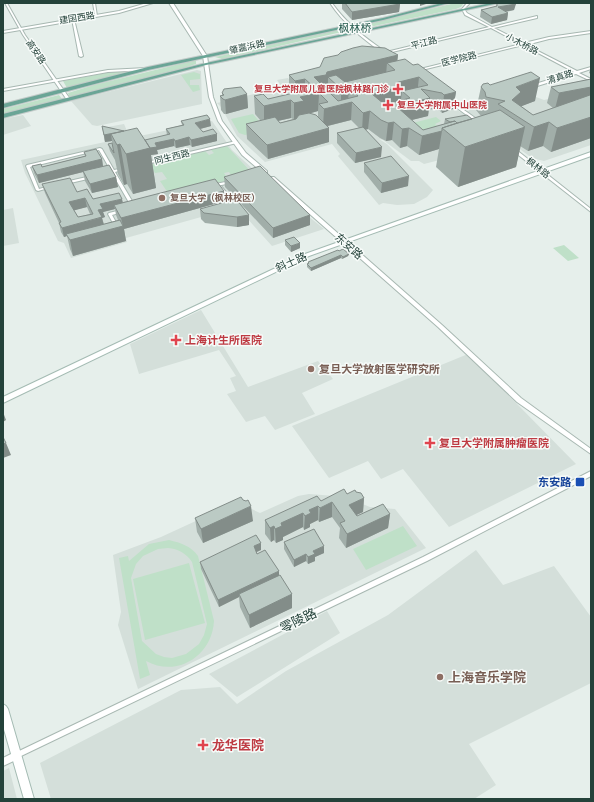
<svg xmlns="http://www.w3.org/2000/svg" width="594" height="802" font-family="'Fira Sans','Noto Sans SC',sans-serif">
  <rect width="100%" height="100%" fill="#e6efeb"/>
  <path fill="#d4dfda" d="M197 70 201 71 202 104 97 126 92 125 71 101Z
    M406 73 460 112 523 92 544 100 591 89V145L544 161 532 158 510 142 424 164 419 161H411L383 140 379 139 387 144 433 190 427 197 414 204 397 205 383 203 379 205 338 156 340 154 332 144 265 162 237 136 221 107 217 103 282 87 277 80 288 78 294 86 327 90Z
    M23 115 31 126 3 135V119Z
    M212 121 232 150 275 189 324 229 272 246 237 207 126 238 127 242 71 258 64 243 58 241 25 173 21 160 105 142 102 128 124 124 130 138Z
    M13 208 19 243 3 246V210Z
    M201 310 248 387 318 361 333 379 302 393 315 414 275 430 265 416 246 422 227 394 236 391 230 378 236 376 219 350 139 374 130 344Z
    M468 354 576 464 449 527 403 469 381 479 368 461 329 478 292 426Z
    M309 494 335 496 355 501 370 507 395 509 426 548 138 689 118 625 121 612 113 555 161 537 237 502 260 513 298 496Z
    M476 550 503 585 554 566 591 617V683L469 744 496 785 474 799H51L40 763 181 690 220 687 237 704 286 671 388 615Z
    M327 611 340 633 237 697 209 674Z
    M9 768 17 799H3V771Z"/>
  <path fill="#bfe0c8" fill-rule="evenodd" d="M455 3H464L461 7 456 9 360 29 356 27Z
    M342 29 346 31 222 59 215 57Z
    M196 60V64L184 68 73 96H69L68 93 94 85Z
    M140 70 67 88 63 81 111 72Z
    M194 72 200 74V79L190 80V85H199L200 90 193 92 181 75Z
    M59 95 62 99 58 101 3 115V109Z
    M253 114 267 130 245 135 239 133 231 119Z
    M436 117 441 121 435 124 446 133 442 140 405 125Z
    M227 146 252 173 233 178 229 172 224 173 229 180 170 196 160 181 167 179 162 172 155 173 150 165 205 151 209 155 214 153 211 150Z
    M564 245 579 258 568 261 553 248Z
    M403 526 417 546 366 570 353 549Z
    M169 540C181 543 191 546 198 556L214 621C212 656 177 678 146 661L150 675 140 679 119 558 128 556 129 561 149 544ZM168 548C178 549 186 553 192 562L207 624 204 635 199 644 186 654 172 658 164 657 156 654 142 641 131 578 136 564 143 556 158 549Z
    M189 563 205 623 145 640 133 579Z"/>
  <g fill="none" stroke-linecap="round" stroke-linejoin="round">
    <defs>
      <path id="minor" d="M5 3H7L25 35 70 99 69 100H67L23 35Z
        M93 3H95L97 16 95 15Z
        M330 3H332C346 23 364 37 383 50V52H381C361 37 344 24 330 3Z
        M467 3H470L464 9 467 13 492 27 537 16V18L494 28 524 43 549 37 591 31V33L549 39 526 45 577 71 591 67V69L579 73 591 79V81L576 74 534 87H532V85L574 72 523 45 418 71 416 70 521 44 491 28 384 54 382 53 489 27 465 15 462 9Z
        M73 18 74 19 83 56 81 57 79 56 72 19Z
        M449 100H451L462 108 482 101H484V103L464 110 478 120V122H476L449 102Z
        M236 141H237V143L147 164 145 163 147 162Z
        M100 148 102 149 114 170 124 168 126 169 115 172 135 206 134 207H133L131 206 112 173 106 174 104 173 111 171 99 150 30 167 39 189 50 186 52 187 38 191 36 190 26 166 27 165Z
        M512 148H514L591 209V212L512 150Z
        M91 176 93 177 92 178 66 184 64 183 65 182Z
        M230 181H231V183L212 187 210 186 211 185Z
        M219 186H221L235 203V205H233L219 188Z
        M121 210H122L124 211 123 212 112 215 118 226 116 227H115L108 214 109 213Z
        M591 471V476L427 561 19 757 17 758 15 757 14 755 15 753 423 557Z"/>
      <path id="tertiary" d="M147 3H153L119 13 3 33V31L119 11Z
        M169 3H173L207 56 213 97 222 121 246 153 267 171V173H263L242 155 218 121 209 97 203 56Z
        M146 68 148 69 147 70 108 72 3 91V89L108 70Z
        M270 177H274L442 325 521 398 591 449V454L517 402 438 327 270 179Z
        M17 751 20 752 21 755 20 758 3 766V758Z"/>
      <path id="secondary" d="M591 152V156L309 256 3 403V397L305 254Z
        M3 704 6 706 8 709 34 799H24L3 726Z"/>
      <path id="primary" d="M442 3H449L383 20 148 70 3 108V104L148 67 383 18Z
        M491 3H499L206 65 3 118V114L206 63Z"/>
    </defs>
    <use href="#minor" stroke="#a8b8b2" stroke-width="2"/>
    <use href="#tertiary" stroke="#a8b8b2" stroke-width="2"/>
    <use href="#secondary" stroke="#a4bbb3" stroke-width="2"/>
    <use href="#primary" stroke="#c2cac8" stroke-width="2"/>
    <use href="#minor" fill="#fff" fill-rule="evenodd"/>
    <use href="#tertiary" fill="#fff" fill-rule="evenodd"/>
    <use href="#secondary" fill="#fff" fill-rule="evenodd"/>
    <use href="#primary" fill="#6aa596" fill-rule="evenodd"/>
  </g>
  <path fill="#a1aea9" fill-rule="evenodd" d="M342 3H345L400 4 399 12 352 20 342 9Z
    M497 3H515L514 10 506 12 508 13 507 20 491 24 480 17 481 10 496 7Z
    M398 55 397 61 413 65 456 92 453 109 442 113 440 111 429 109 428 116 411 120 423 130 444 124 445 119H472L481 116 476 110 481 87 490 85 535 101 521 106 533 115 553 108 547 103 551 87 591 79V138L551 152 543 146 528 151 520 146 516 167 458 187 436 167 439 149 419 155 407 146 400 148 392 140 386 141 380 138 368 129 365 130 381 157 355 163 337 143V133L359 128 351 120 328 126 329 128V142L268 159 247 139 246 124 261 121 255 114 254 96 268 99 290 94 289 92V75ZM318 111V117L308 114ZM291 118 293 119 280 123 278 121Z
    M591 67V74L589 73Z
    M222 93 247 94 248 108 226 114H224L221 110 220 96 222 95Z
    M181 121 211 126 200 129 203 132 217 141 192 147 190 145 176 148 174 146 157 150 158 154 151 155 156 188 133 194 127 184 124 185 118 174 115 160 110 151 108 144 112 143V141L105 142 102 126 145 140 167 135 166 129 182 125Z
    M84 152 102 159 103 166 116 177 118 187 92 193 85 181 83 172 39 183 34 173 32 166 42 167 85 156Z
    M364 163 408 186 381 193 364 172Z
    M224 177 310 215V225L273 238 225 187Z
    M42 184 77 192 93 199 123 202 224 191 225 201 124 229 126 241 73 256 70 249 67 236 64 237 61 232 59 223 45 193ZM87 207 90 214 78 217 74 210ZM115 209 116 215 118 220 104 224 102 218 105 217 103 212Z
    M200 209 249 215V225L237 227 205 223 201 219Z
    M285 240 300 248 291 252 285 245Z
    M339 251 349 254 348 256 342 259 341 258 311 271 307 267V264H308V262Z
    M356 492 364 498 363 512 356 515 357 516 390 514 388 528 346 548 339 538 340 528 332 517 319 522 318 520 310 524V527L304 530 303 527 283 537V540L276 543 274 540 271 542 265 534V520L321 501 347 494Z
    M195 518 253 521 203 543 197 532Z
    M284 542 324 553 315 557V561L308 564 306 561 294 567 284 549Z
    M261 550 257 552V554L279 576 292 594V608L250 628 240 607 239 597 219 607 201 569 200 562Z"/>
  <path fill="#838d89" d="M420 3H429L420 6Z
    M400 4 399 12 352 20V12Z
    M516 4 514 10 497 13 498 7Z
    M508 13 507 20 491 24 492 17Z
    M398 55 396 72 395 70 387 63 386 75 339 86 328 77V89L327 90 326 93 319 94 318 111 304 115 294 121V103L295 99V81L305 79V96L315 94 314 77 327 72Z
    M419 77 417 95 402 91 401 99H399L398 105 371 112 372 94 395 83Z
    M540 78 535 101 517 108 512 100 516 87Z
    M349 87 348 103 352 102 351 120 323 127 324 109 341 105V89Z
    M591 87V102L555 109 559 93Z
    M456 92 453 109 442 113 444 95Z
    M247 94 248 108 226 114 225 100Z
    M430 98 428 116 396 124V106Z
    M291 100V118L264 124V106Z
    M370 111 368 129 362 131 363 113Z
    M591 117V138L551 152 557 128Z
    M210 119 211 126 196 130 195 123Z
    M394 122 392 140 386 141 388 123Z
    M549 122 543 146 528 151 534 127Z
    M525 127 516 167 458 187 465 147Z
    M329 128V142L268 159 267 145Z
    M409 128 407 146 400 148 402 129Z
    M125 131 111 134 112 141 105 142 104 135Z
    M442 131 439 149 419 155 422 136Z
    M217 134V141L192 147 191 140Z
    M189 137 190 145 176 148 175 141Z
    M174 139V146L157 150 158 154 151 155 156 188 133 194 126 154 155 143Z
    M120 144 127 184 124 185 117 145Z
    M382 147 381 157 355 163 356 153Z
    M102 159 103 167 39 183 37 175Z
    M409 176 408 186 381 193 382 183Z
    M116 177 118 187 92 193 90 184Z
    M224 191 225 201 124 229 126 241 73 256 70 240 123 226 121 218Z
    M85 198 87 207 72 211 69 202Z
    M122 199 124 207 114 205 115 209 103 212 105 217 102 218 104 226 66 234 67 236 64 237 62 228 100 218 98 210 100 204Z
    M249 215V225L237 227V217Z
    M310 215V225L273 238V228Z
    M300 243V248L291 252V246Z
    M349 254 348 256 342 259 343 257Z
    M341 255V258L311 271V268Z
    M3 412 6 420 3 422Z
    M6 443 11 455 3 458V444Z
    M364 498 363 512 348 519 349 505Z
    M332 502V517L319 522 320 508Z
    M251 506 253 521 203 543 201 529Z
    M318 506V520L310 524V527L304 530 305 516 309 510Z
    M303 513V527L283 537V540L276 543 275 529 281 523Z
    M390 514 388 528 346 548 347 534Z
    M274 526V540L271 542 270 528Z
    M261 543V550L254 553V546Z
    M324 546V553L315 557V561L308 564V557L313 551Z
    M306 554V561L294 567V560Z
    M279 571V578L239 594V597L219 607 218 600Z
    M292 594V608L250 628 249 615Z"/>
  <path fill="#bbcac4" stroke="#838d89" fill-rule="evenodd" d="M345 3H400V4L352 12Z
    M497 3H515L516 4 498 7 508 13 492 17 481 10 497 6Z
    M362 46 385 48 398 55 327 72 326 75 314 77 338 101 358 96 349 87 341 89 328 77 336 75 345 82 395 70 387 63 405 59 413 65 418 64 456 92 444 95 442 93 421 89 430 98 396 106 423 130 455 121 457 123 442 128V131L422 136 409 128 402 129 394 122 388 123 381 120 370 111 363 113 352 102 324 109 319 104 328 102 319 93 300 97 304 101 294 103 291 100 264 106 254 96 263 94 268 99 315 88 305 79 295 81 289 75 320 67 324 58 338 55 341 52 353 48ZM419 77 428 85 402 91 410 98 395 102 390 109 372 94 400 87 395 83Z
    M531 72 540 78 516 87 521 92 512 100 533 115 590 95H591V117L557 128 549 122 534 127 498 104 505 101 486 97 485 92 481 87 483 84 488 83 490 85Z
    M591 79V87L559 93 551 87Z
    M241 87 247 94 225 100 223 99 220 96 224 95 222 93 224 89Z
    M500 110 525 127 465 147 442 128Z
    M309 113 316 115 329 128 267 145 246 124 275 117 280 123 296 119 299 115Z
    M207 115 210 119 195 123 203 132 213 129 217 134 191 140 189 137 175 141 174 139 155 143 157 147 150 148 145 140 170 134 166 129 184 125 181 121Z
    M467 115 472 119 457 123 455 121 450 122 445 119Z
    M102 126 124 131 104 135Z
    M363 127 382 147 356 153 337 133Z
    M137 128 150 148 126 154 120 144 117 145 111 134Z
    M112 143 114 153 108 144Z
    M96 149 102 159 37 175 32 166 41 164 42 167 86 156 84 152Z
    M391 156 409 176 382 183 364 163Z
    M109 165 116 177 90 184 83 171Z
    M260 166 310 215 273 228 224 177Z
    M70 178 77 192 87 189 93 199 119 193 122 199 100 204 103 209 98 210 102 217 62 228 59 223 61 222 42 184ZM85 198 93 214 78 217 69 202Z
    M215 179 224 191 121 218 114 205Z
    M236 199 249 215 237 217 204 213 200 209Z
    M120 220 123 226 70 240 66 234Z
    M294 237 300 243 291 246 285 240Z
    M343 249 349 254 343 257 341 255 311 268 307 264 309 263 308 262 338 250 339 251Z
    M3 437 6 443 3 444Z
    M344 489 347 494 355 490 356 492 361 493 364 498 349 505 357 516 383 504 390 514 347 534 340 523 345 521 332 502 320 508 318 506 309 510 311 513 305 516 303 513 281 523 282 526 275 529 274 526 270 528 265 520 317 496 321 501Z
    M241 497 243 500 246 501 248 500 251 506 201 529 195 518Z
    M314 529 324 546 313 551 315 554 308 557 306 554 294 560 284 542Z
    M256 535 261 543 254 546 257 554 265 550 279 571 218 600 200 562Z
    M280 575 292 594 249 615 239 594Z"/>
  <g fill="#e0444e" stroke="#f7fbf9" stroke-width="1.5">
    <path d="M396 83h4v4h4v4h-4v4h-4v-4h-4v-4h4z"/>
    <path d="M386 99h4v4h4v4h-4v4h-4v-4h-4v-4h4z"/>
    <path d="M174 334h4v4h4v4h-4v4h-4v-4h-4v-4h4z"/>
    <path d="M428 437h4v4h4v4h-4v4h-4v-4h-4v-4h4z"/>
    <path d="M201 739h4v4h4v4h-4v4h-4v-4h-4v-4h4z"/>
  </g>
  <g fill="#8d6e63" stroke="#f7fbf9" stroke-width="1.5">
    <circle cx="162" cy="198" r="4"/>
    <circle cx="311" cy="369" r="4"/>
    <circle cx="440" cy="677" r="4"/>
  </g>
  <rect fill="#1a4fb4" stroke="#f7fbf9" stroke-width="1.5" x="575" y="477" width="10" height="10" rx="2"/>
  <g text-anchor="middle" stroke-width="3" stroke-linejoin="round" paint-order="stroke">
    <g font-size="9" fill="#24423a" stroke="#f7fbf9">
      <text transform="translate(77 18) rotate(-9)" y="3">建国西路</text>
      <text transform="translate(424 43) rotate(-14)" y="3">平江路</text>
      <text transform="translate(522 44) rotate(28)" y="3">小木桥路</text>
      <text transform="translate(247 47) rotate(-12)" y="3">肇嘉浜路</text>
      <text transform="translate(36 52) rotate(55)" y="3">高安路</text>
      <text transform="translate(459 59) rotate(-14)" y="3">医学院路</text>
      <text transform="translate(560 77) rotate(-18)" y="3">清真路</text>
      <text transform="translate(172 157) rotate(-14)" y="3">同生西路</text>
      <text transform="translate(538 168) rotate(38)" y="3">枫林路</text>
    </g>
    <g font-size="9" font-weight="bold" fill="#be3a42" stroke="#f7fbf9" text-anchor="end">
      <text x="389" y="92">复旦大学附属儿童医院枫林路门诊</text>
      <text x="397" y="108" text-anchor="start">复旦大学附属中山医院</text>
    </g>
    <g font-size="9" font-weight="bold" fill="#785e54" stroke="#f7fbf9" text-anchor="start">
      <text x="170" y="201">复旦大学（枫林校区）</text>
    </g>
    <g font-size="11" fill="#1f5548" stroke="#f7fbf9">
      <text x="355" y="32">枫林桥</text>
    </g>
    <g font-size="11" fill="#24423a" stroke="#f7fbf9">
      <text transform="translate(349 246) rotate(41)" y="4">东安路</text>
      <text transform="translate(291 262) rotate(-24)" y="4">斜土路</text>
    </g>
    <g font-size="11" font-weight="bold" fill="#be3a42" stroke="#f7fbf9" text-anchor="start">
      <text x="185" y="344">上海计生所医院</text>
      <text x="439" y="447">复旦大学附属肿瘤医院</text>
    </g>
    <g font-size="11" font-weight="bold" fill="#785e54" stroke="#f7fbf9" text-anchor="start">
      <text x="319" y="373">复旦大学放射医学研究所</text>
    </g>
    <g font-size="11" font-weight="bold" fill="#164399" stroke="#f7fbf9" text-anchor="end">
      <text x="571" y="486">东安路</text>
    </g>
    <g font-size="13" fill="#24423a" stroke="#f7fbf9">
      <text transform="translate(298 620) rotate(-26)" y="5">零陵路</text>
    </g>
    <g font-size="13" font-weight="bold" fill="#785e54" stroke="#f7fbf9" text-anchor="start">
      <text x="448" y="682">上海音乐学院</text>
    </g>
    <g font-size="13" font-weight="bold" fill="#be3a42" stroke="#f7fbf9" text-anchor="start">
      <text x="212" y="750">龙华医院</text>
    </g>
  </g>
  <rect width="594" height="802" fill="none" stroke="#24423a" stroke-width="8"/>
</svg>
